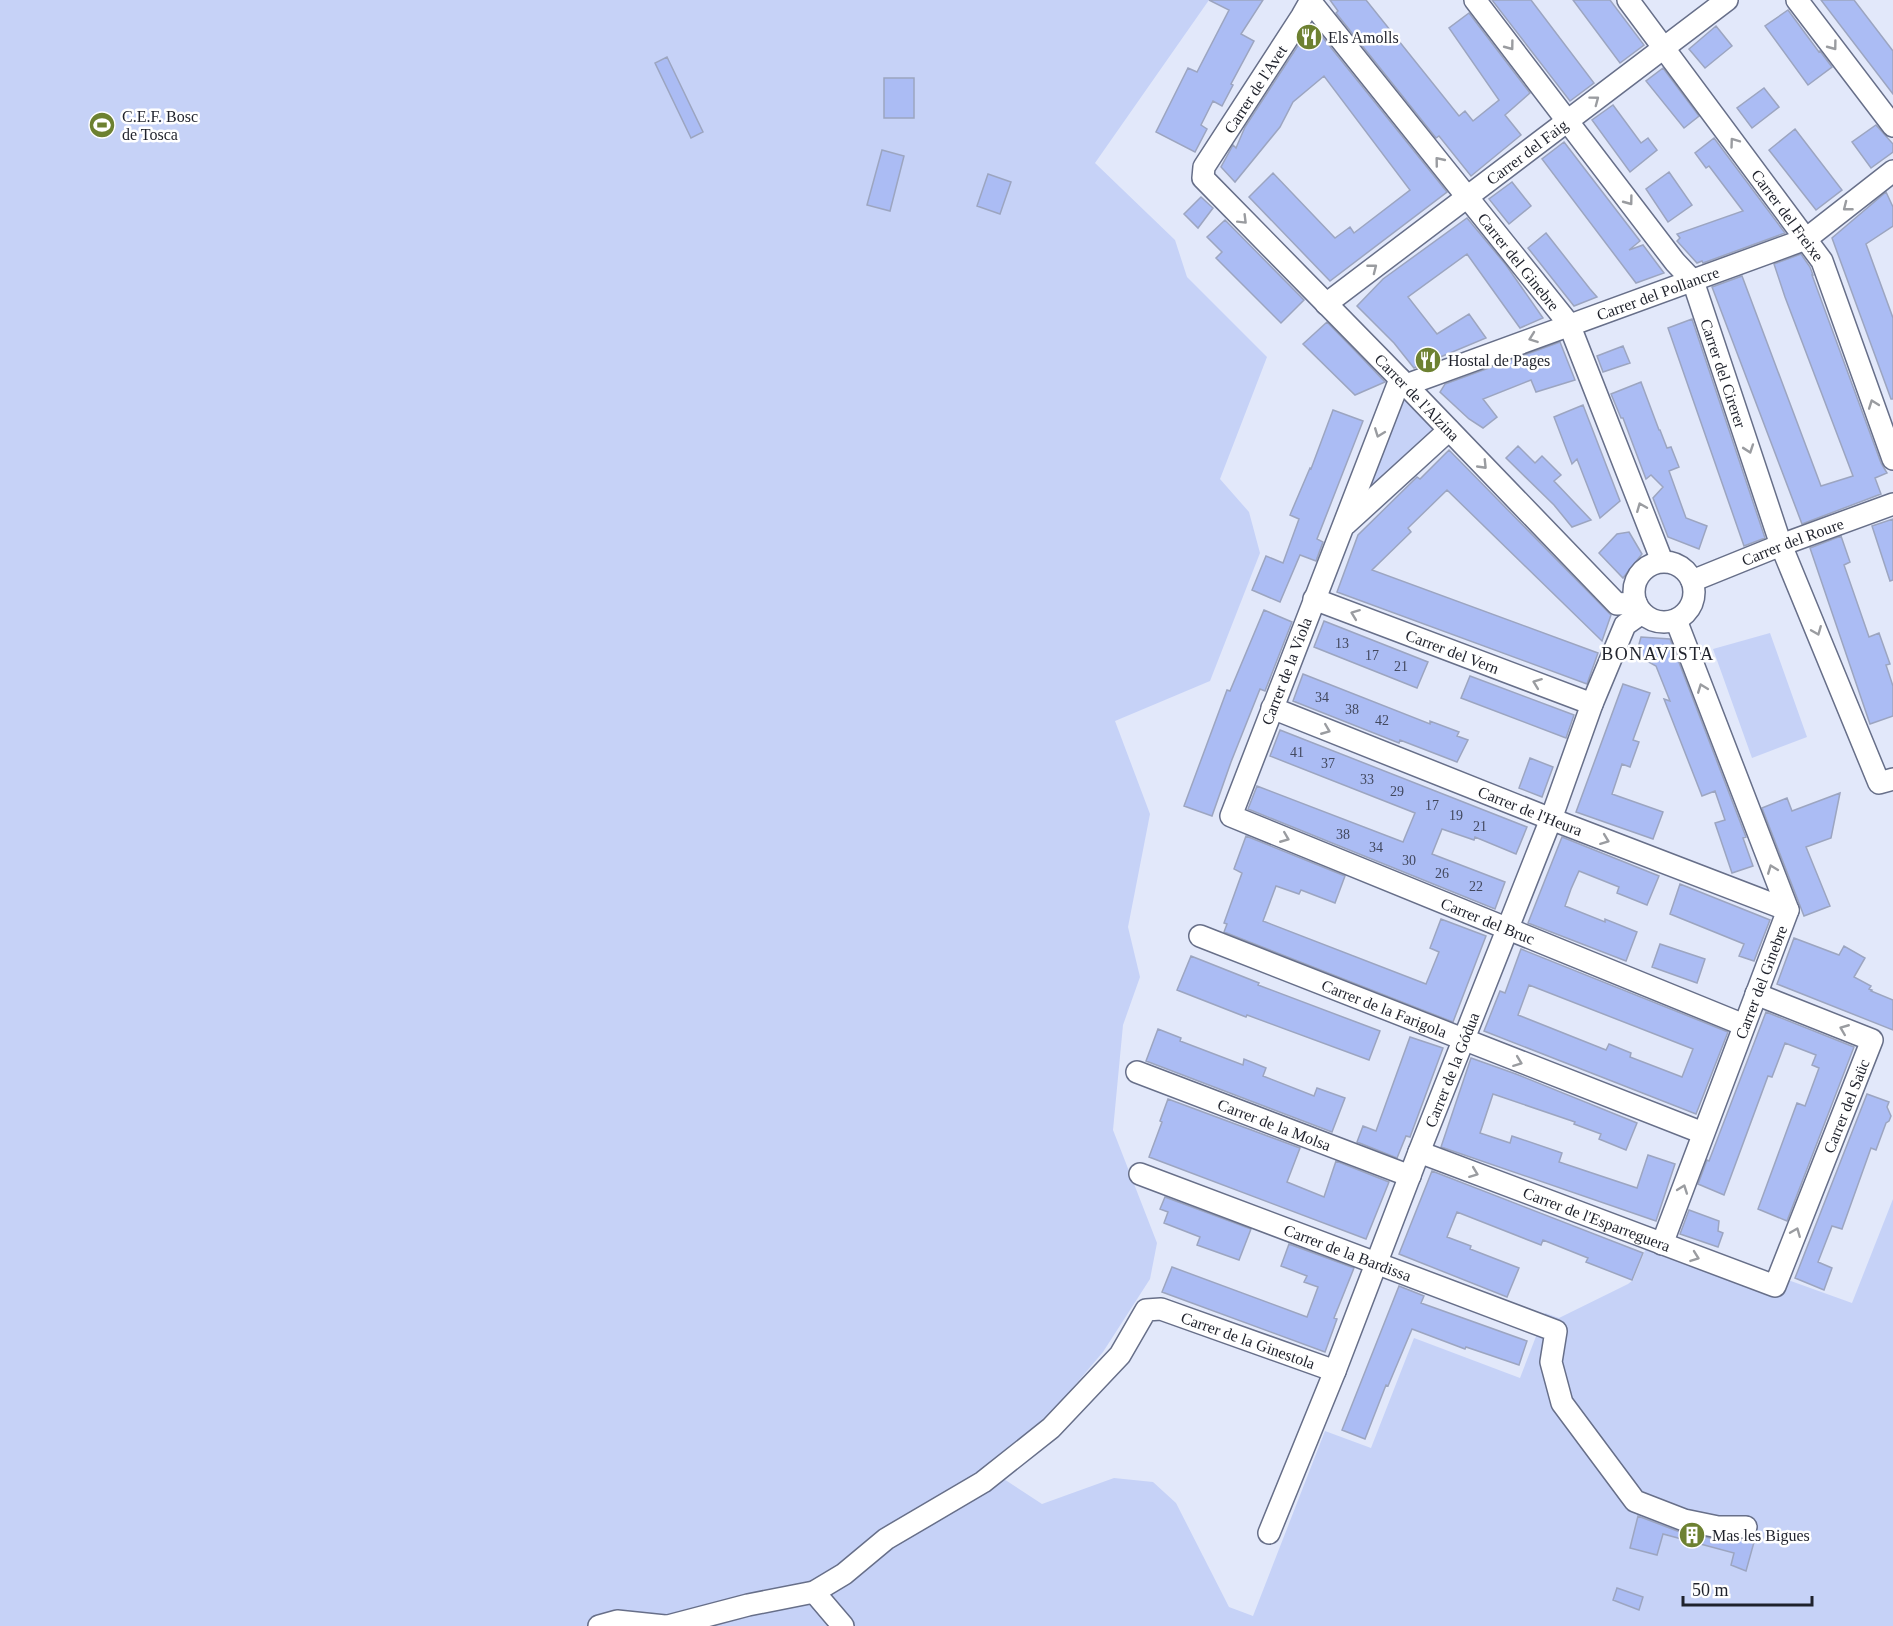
<svg xmlns="http://www.w3.org/2000/svg" width="1893" height="1626" font-family="'Times New Roman',serif">
  <rect width="100%" height="100%" fill="#e2e8fa"/>
  <path fill="#c6d2f7" d="M0 0H1209L1095 163 1175 240 1187 277 1267 357 1220 479 1249 512 1260 553 1210 681 1115 721 1150 814 1128 927 1140 977 1123 1025 1113 1130 1157 1243 1150 1279 1103 1352 1048 1417 987 1468 1042 1504 1114 1478 1153 1482 1176 1503 1229 1607 1253 1616 1325 1431 1371 1448 1414 1338 1520 1378 1545 1313 1559 1318 1628 1284 1633 1280 1646 1248 1665 1255 1685 1240 1735 1267 1788 1280 1852 1303 1893 1199V1626H0Z
    M1405 394 1436 428 1379 485H1373L1371 482Z
    M1770 633 1807 737 1752 758 1713 649Z"/>
  <path fill="#abbcf4" stroke="#9ca5c0" stroke-width="1.5" fill-rule="evenodd" d="M1209 0H1263L1241 34 1254 41 1231 84 1233 85 1222 106 1213 101 1201 125 1207 129 1195 152 1156 132 1188 68 1197 72 1229 10Z
    M1330 0H1366L1459 116 1465 111 1473 121 1499 100 1449 28 1469 13 1530 93 1505 115 1521 135 1471 176 1439 136 1436 138 1336 13 1338 11Z
    M1492 0H1531L1594 83 1570 101Z
    M1573 0H1610L1644 45 1620 63Z
    M1821 0H1854L1893 51V94Z
    M1788 10 1819 52 1820 51 1832 67 1808 85 1765 26Z
    M1716 26 1732 46 1705 68 1689 49Z
    M1316 29 1447 192 1330 281 1249 197 1273 173 1335 238 1350 227 1354 233 1410 190 1324 76 1293 102 1280 127 1235 182 1221 167 1233 145 1236 148 1245 127 1301 41Z
    M667 57 703 132 691 138 655 63Z
    M1663 68 1699 116 1684 128 1646 81Z
    M884 78H914V118H884Z
    M1764 88 1779 107 1752 128 1737 108Z
    M1613 105 1641 143 1648 138 1657 150 1630 172 1592 120Z
    M1876 125 1893 144V152L1871 168 1852 142Z
    M1795 129 1842 190 1816 210 1769 150Z
    M1714 138 1785 233 1703 263 1702 261 1697 263 1677 241 1680 238 1677 234 1743 211 1709 166 1706 168 1695 153Z
    M1564 142 1640 241 1629 250 1643 245 1664 273 1636 283 1542 159Z
    M882 150 904 156 890 211 867 205Z
    M1669 172 1692 205 1668 222 1646 189Z
    M988 174 1011 182 1000 214 977 206Z
    M1512 182 1531 206 1509 224 1489 199Z
    M1886 192 1893 207V226L1866 244 1893 318V399H1891L1832 238Z
    M1201 197 1213 208 1198 228 1184 214Z
    M1467 218 1506 265 1543 318 1520 328 1467 254 1408 297 1437 334 1469 314 1486 338 1414 368 1394 343 1357 306 1383 279Z
    M1225 220 1304 300 1281 323 1216 258 1222 252 1207 237Z
    M1546 233 1590 289 1597 297 1574 306 1528 248Z
    M1801 254 1810 267 1813 275H1812L1881 463 1887 473 1875 478 1881 494 1802 524 1712 287 1742 276 1821 486 1853 476 1785 297 1774 264Z
    M1692 319 1765 538 1744 546 1668 328Z
    M1327 322 1363 359 1385 382 1355 395 1303 344Z
    M1560 342 1575 380 1536 392 1531 380 1483 399 1497 417 1483 428 1469 419 1440 392 1445 384Z
    M1623 346 1630 363 1603 372 1597 356Z
    M1641 382 1659 430H1660L1667 448 1671 447 1679 467 1669 471 1686 518 1707 526 1699 549 1668 537 1653 498 1663 487 1651 475 1646 479 1623 418H1621L1611 394Z
    M1583 405 1620 501 1600 518 1577 459 1572 464 1554 417Z
    M1333 410 1363 421 1317 539 1323 542 1316 561 1300 555 1280 602 1252 590 1266 556 1283 563 1299 519 1290 515 1310 468 1311 469Z
    M1518 446 1535 463 1542 456 1561 475 1554 481 1591 520 1572 527 1554 505 1506 458Z
    M1449 450 1611 615 1602 641 1447 490 1408 528 1411 532 1372 570 1598 653 1587 684 1337 592 1358 535 1417 477 1420 479Z
    M1893 519V580L1890 581 1872 526Z
    M1629 532 1642 554 1623 578 1599 553 1617 534Z
    M1841 536 1850 562 1844 565 1869 637 1879 633 1890 664 1886 665 1893 686V716L1870 724 1810 548Z
    M1264 610 1292 622 1265 691 1260 689 1231 762 1212 816 1184 806 1227 690 1230 691Z
    M1324 621 1428 662 1417 688 1314 647Z
    M1641 637 1670 639 1746 837 1743 838 1753 866 1732 873 1715 823 1725 820 1715 791 1702 796 1664 699 1670 701 1656 666 1636 655Z
    M1303 674 1430 724V721L1459 732 1457 736 1468 740 1457 762 1400 740 1399 743 1293 701Z
    M1470 676 1574 715 1566 738 1461 698Z
    M1623 684 1650 693 1633 740 1639 742 1630 767 1622 764 1612 794 1663 812 1653 839 1576 812Z
    M1280 730 1527 827 1516 854 1475 837 1474 840 1442 829 1432 854 1505 882 1495 909 1248 809 1257 786 1403 842 1415 813 1270 756Z
    M1530 758 1553 767 1542 797 1519 788Z
    M1840 793 1831 838 1806 847 1830 906 1804 916 1762 808 1787 798 1792 811Z
    M1246 836 1345 876 1335 903 1301 890 1299 894 1276 886 1263 921 1426 984 1439 952 1430 948 1441 919 1486 936 1453 1022 1224 932 1227 924 1224 923 1242 873 1234 869Z
    M1562 837 1659 876 1647 905 1617 893 1619 887 1579 871 1571 889 1565 906 1605 922V919L1637 932 1626 961 1528 923Z
    M1680 884 1770 920 1754 961 1739 956 1744 944 1670 914Z
    M1794 938 1839 955 1844 946 1865 958 1854 977 1871 986 1869 989 1872 990 1871 991 1893 1000V1030L1777 984Z
    M1660 944 1705 959 1697 983 1652 967Z
    M1521 949 1728 1032 1696 1114 1484 1031 1500 991 1505 993ZM1529 985 1693 1049 1682 1077 1630 1057 1631 1053 1609 1044 1606 1050 1518 1015Z
    M1191 956 1259 983 1258 985 1380 1031 1369 1060 1247 1015 1246 1017 1177 990Z
    M1766 1012 1854 1047 1787 1221 1758 1209 1797 1103 1805 1106 1819 1068 1812 1065 1816 1055 1785 1043 1772 1077 1768 1076 1724 1195 1698 1184 1707 1160 1709 1161Z
    M1158 1029 1181 1038 1180 1041 1243 1065 1244 1059 1266 1068 1263 1076 1314 1096 1317 1088 1345 1098 1332 1132 1146 1061Z
    M1410 1037 1443 1048 1410 1137 1406 1136 1397 1158 1357 1142 1363 1126 1376 1131Z
    M1471 1058 1516 1074 1637 1123 1626 1150 1599 1139 1601 1134 1574 1124 1575 1122 1493 1094 1480 1133 1510 1143 1512 1136 1562 1153 1559 1162 1637 1188 1648 1155 1675 1164 1656 1221 1441 1147Z
    M1867 1094 1889 1102 1887 1107 1891 1116 1889 1121 1886 1123 1876 1150 1871 1148 1842 1229 1832 1226 1818 1262 1832 1268 1824 1290 1795 1278Z
    M1168 1099 1300 1148 1287 1182 1324 1197 1336 1161 1389 1182 1366 1239 1149 1157 1162 1122 1160 1121Z
    M1432 1171 1643 1253 1632 1280 1586 1262 1588 1258 1543 1240 1541 1245 1457 1212 1447 1237 1471 1246 1470 1249 1519 1268 1507 1297 1399 1254Z
    M1165 1197 1251 1229 1239 1260 1197 1245 1200 1237 1164 1223 1168 1212 1160 1209Z
    M1689 1210 1719 1221 1718 1231 1723 1233 1718 1247 1680 1234Z
    M1289 1244 1354 1268 1334 1318 1337 1319 1325 1352 1162 1292 1172 1267 1307 1317 1318 1287 1304 1282 1307 1276 1281 1266Z
    M1399 1286 1424 1296 1421 1303 1527 1341 1519 1365 1466 1347 1465 1349 1412 1329 1388 1386 1386 1385 1365 1439 1342 1430Z
    M1638 1516 1680 1532 1715 1539 1746 1540 1756 1535 1746 1571 1731 1565 1734 1553 1663 1534 1657 1555 1630 1548Z
    M1617 1588 1643 1597 1639 1610 1613 1600Z"/>
  <g fill="none" stroke-linecap="round" stroke-linejoin="round">
    <defs>
      <g id="minor">
        <path id="s1" d="M1311 0 1302 16 1204 167 1203 178 1406 385 1617 604 1636 603"/>
        <path id="s2" d="M1475 0 1675 262 1693 281 1781 545 1879 783 1893 779"/>
        <path id="s3" d="M1628 0 1822 261 1893 459"/>
        <path d="M1797 0 1893 126"/>
        <path id="s4" d="M1310 1 1569 324 1662 561"/>
        <path id="s5" d="M1326 304 1727 0"/>
        <path id="s6" d="M1400 379 1231 816 1744 1025"/>
        <path id="s7" d="M1406 385 1806 239 1893 171"/>
        <path d="M1346 524 1449 430"/>
        <circle cx="1664" cy="592" r="30"/>
        <path id="s8" d="M1692 581 1781 545 1893 504"/>
        <path id="s9" d="M1314 599 1592 704"/>
        <path id="s10" d="M1272 708 1551 819 1788 910"/>
        <path id="s11" d="M1200 936 1703 1133"/>
        <path id="s12" d="M1137 1072 1410 1176"/>
        <path id="s13" d="M1419 1152 1775 1286 1872 1040 1756 994"/>
        <path id="s14" d="M1140 1174 1556 1331 1551 1362 1562 1403 1635 1501 1684 1520 1718 1527H1746"/>
        <path id="s15" d="M1662 1244 1788 910 1676 620"/>
        <path id="s16" d="M1269 1533 1335 1371 1419 1152 1551 819 1592 704 1625 625 1642 613"/>
        <path d="M814 1592 843 1626"/>
        <path d="M599 1626 617 1621 665 1626"/>
        <path id="s17" d="M668 1626 748 1605 814 1592 844 1574 886 1539 983 1482 1051 1428 1120 1355 1146 1310 1161 1309 1335 1371"/>
      </g>
    </defs>
    <use href="#minor" stroke="#676f89" stroke-width="24"/>
    <use href="#minor" stroke="#fff" stroke-width="21"/>
  </g>
  <defs><path id="oneway-chevron" d="M-2-3.5L2.5 0L-2 3.5" fill="none" stroke-width="1.6" stroke-linecap="round" stroke-linejoin="round" transform="scale(1.5)"/></defs>
  <g stroke="#9a9ca0">
    <use href="#oneway-chevron" transform="translate(1510 46) rotate(53)"/>
    <use href="#oneway-chevron" transform="translate(1833 46) rotate(53)"/>
    <use href="#oneway-chevron" transform="translate(1595 100) rotate(-37)"/>
    <use href="#oneway-chevron" transform="translate(1734 142) rotate(-126)"/>
    <use href="#oneway-chevron" transform="translate(1439 161) rotate(-129)"/>
    <use href="#oneway-chevron" transform="translate(1629 201) rotate(53)"/>
    <use href="#oneway-chevron" transform="translate(1847 207) rotate(142)"/>
    <use href="#oneway-chevron" transform="translate(1243 220) rotate(45)"/>
    <use href="#oneway-chevron" transform="translate(1373 268) rotate(-38)"/>
    <use href="#oneway-chevron" transform="translate(1533 338) rotate(160)"/>
    <use href="#oneway-chevron" transform="translate(1873 404) rotate(-110)"/>
    <use href="#oneway-chevron" transform="translate(1379 433) rotate(111)"/>
    <use href="#oneway-chevron" transform="translate(1749 449) rotate(71)"/>
    <use href="#oneway-chevron" transform="translate(1483 465) rotate(46)"/>
    <use href="#oneway-chevron" transform="translate(1641 507) rotate(-112)"/>
    <use href="#oneway-chevron" transform="translate(1355 614) rotate(-159)"/>
    <use href="#oneway-chevron" transform="translate(1817 631) rotate(68)"/>
    <use href="#oneway-chevron" transform="translate(1537 683) rotate(-159)"/>
    <use href="#oneway-chevron" transform="translate(1702 688) rotate(-111)"/>
    <use href="#oneway-chevron" transform="translate(1326 730) rotate(22)"/>
    <use href="#oneway-chevron" transform="translate(1285 838) rotate(22)"/>
    <use href="#oneway-chevron" transform="translate(1605 840) rotate(21)"/>
    <use href="#oneway-chevron" transform="translate(1772 869) rotate(-111)"/>
    <use href="#oneway-chevron" transform="translate(1844 1029) rotate(-158)"/>
    <use href="#oneway-chevron" transform="translate(1518 1062) rotate(21)"/>
    <use href="#oneway-chevron" transform="translate(1474 1173) rotate(21)"/>
    <use href="#oneway-chevron" transform="translate(1683 1189) rotate(-70)"/>
    <use href="#oneway-chevron" transform="translate(1796 1232) rotate(-68)"/>
    <use href="#oneway-chevron" transform="translate(1695 1257) rotate(20)"/>
  </g>
  <defs>
    <symbol id="restaurant-disc" viewBox="-11 -11 22 22"><circle r="9.5" fill="#6d8131" stroke="#fff"/><path d="M-5-6h1v4h1v-4h1v4h1v-4h1v5L-1.5 .5V6h-2V.5L-5-1ZM5-6V6H3V1.5H1.5Q1.5-4 5-6Z" fill="#fff"/></symbol>
    <symbol id="stadium-disc" viewBox="-11 -11 22 22"><circle r="9.5" fill="#6d8131" stroke="#fff"/><path d="M0-5a6.5 5 0 1 0 0 10a6.5 5 0 1 0 0-10ZM-3.5-1.8h7v3.6h-7Z" fill="#fff"/></symbol>
    <symbol id="building-disc" viewBox="-11 -11 22 22"><circle r="9.5" fill="#6d8131" stroke="#fff"/><path d="M-4-6H4V6H1V3H-1V6H-4ZM-2.5-4.3h1.7v1.8h-1.7ZM.8-4.3h1.7v1.8H.8ZM-2.5-1h1.7V.8h-1.7ZM.8-1h1.7V.8H.8Z" fill="#fff"/></symbol>
  </defs>
  <g fill-rule="evenodd">
    <use href="#restaurant-disc" x="1294" y="22" width="30" height="30"/>
    <use href="#stadium-disc" x="87" y="110" width="30" height="30"/>
    <use href="#restaurant-disc" x="1413" y="345" width="30" height="30"/>
    <use href="#building-disc" x="1677" y="1520" width="30" height="30"/>
  </g>
  <g text-anchor="middle" stroke-width="5" stroke-linejoin="round" paint-order="stroke">
    <g font-size="14" fill="#42485e">
      <text x="1342" y="648">13</text>
      <text x="1372" y="660">17</text>
      <text x="1401" y="671">21</text>
      <text x="1322" y="702">34</text>
      <text x="1352" y="714">38</text>
      <text x="1382" y="725">42</text>
      <text x="1297" y="757">41</text>
      <text x="1328" y="768">37</text>
      <text x="1367" y="784">33</text>
      <text x="1397" y="796">29</text>
      <text x="1432" y="810">17</text>
      <text x="1456" y="820">19</text>
      <text x="1480" y="831">21</text>
      <text x="1343" y="839">38</text>
      <text x="1376" y="852">34</text>
      <text x="1409" y="865">30</text>
      <text x="1442" y="878">26</text>
      <text x="1476" y="891">22</text>
    </g>
    <g font-size="16" fill="#1f222c" stroke="#fff" text-anchor="start">
      <text x="1328" y="43">Els Amolls</text>
      <text x="122" y="122">C.E.F. Bosc<tspan x="122" dy="18">de Tosca</tspan></text>
      <text x="1448" y="366">Hostal de Pages</text>
      <text x="1712" y="1541">Mas les Bigues</text>
    </g>
    <g font-size="16" fill="#1f222c" stroke="#fff">
      <text transform="translate(1255 89) rotate(-57)" y="6">Carrer de l'Avet</text>
      <text dy="6" stroke="none"><textPath href="#s5" startOffset="252">Carrer del Faig</textPath></text>
      <text dy="6" stroke="none"><textPath href="#s3" startOffset="268">Carrer del Freixe</textPath></text>
      <text dy="6" stroke="none"><textPath href="#s4" startOffset="334">Carrer del Ginebre</textPath></text>
      <text dy="6" stroke="none"><textPath href="#s7" startOffset="268">Carrer del Pollancre</textPath></text>
      <text dy="6" stroke="none"><textPath href="#s2" startOffset="453">Carrer del Cirerer</textPath></text>
      <text dy="6" stroke="none"><textPath href="#s1" startOffset="516">Carrer de l'Alzina</textPath></text>
      <text dy="6" stroke="none"><textPath href="#s8" startOffset="108">Carrer del Roure</textPath></text>
      <text dy="6" stroke="none"><textPath href="#s9" startOffset="148">Carrer del Vern</textPath></text>
      <text transform="translate(1286 671) rotate(-69)" y="6">Carrer de la Viola</text>
      <text dy="6" stroke="none"><textPath href="#s10" startOffset="278">Carrer de l'Heura</textPath></text>
      <text dy="6" stroke="none"><textPath href="#s6" startOffset="746">Carrer del Bruc</textPath></text>
      <text dy="6" stroke="none"><textPath href="#s15" startOffset="280">Carrer del Ginebre</textPath></text>
      <text dy="6" stroke="none"><textPath href="#s11" startOffset="198">Carrer de la Farigola</textPath></text>
      <text dy="6" stroke="none"><textPath href="#s16" startOffset="498">Carrer de la Gódua</textPath></text>
      <text dy="6" stroke="none"><textPath href="#s13" startOffset="574">Carrer del Saüc</textPath></text>
      <text dy="6" stroke="none"><textPath href="#s12" startOffset="147">Carrer de la Molsa</textPath></text>
      <text dy="6" stroke="none"><textPath href="#s13" startOffset="190">Carrer de l'Esparreguera</textPath></text>
      <text dy="6" stroke="none"><textPath href="#s14" startOffset="222">Carrer de la Bardissa</textPath></text>
      <text dy="6" stroke="none"><textPath href="#s17" startOffset="699">Carrer de la Ginestola</textPath></text>
    </g>
    <g font-size="18" letter-spacing="1.5" fill="#1f222c" stroke="#fff">
      <text x="1658" y="660">BONAVISTA</text>
    </g>
  </g>
  <path d="M1683 1596v9h129v-9" fill="none" stroke="#1f222c" stroke-width="3"/>
  <text x="1692" y="1596" font-size="18" fill="#1f222c" stroke="#ffffff" stroke-width="4.5" paint-order="stroke">50 m</text>
</svg>
